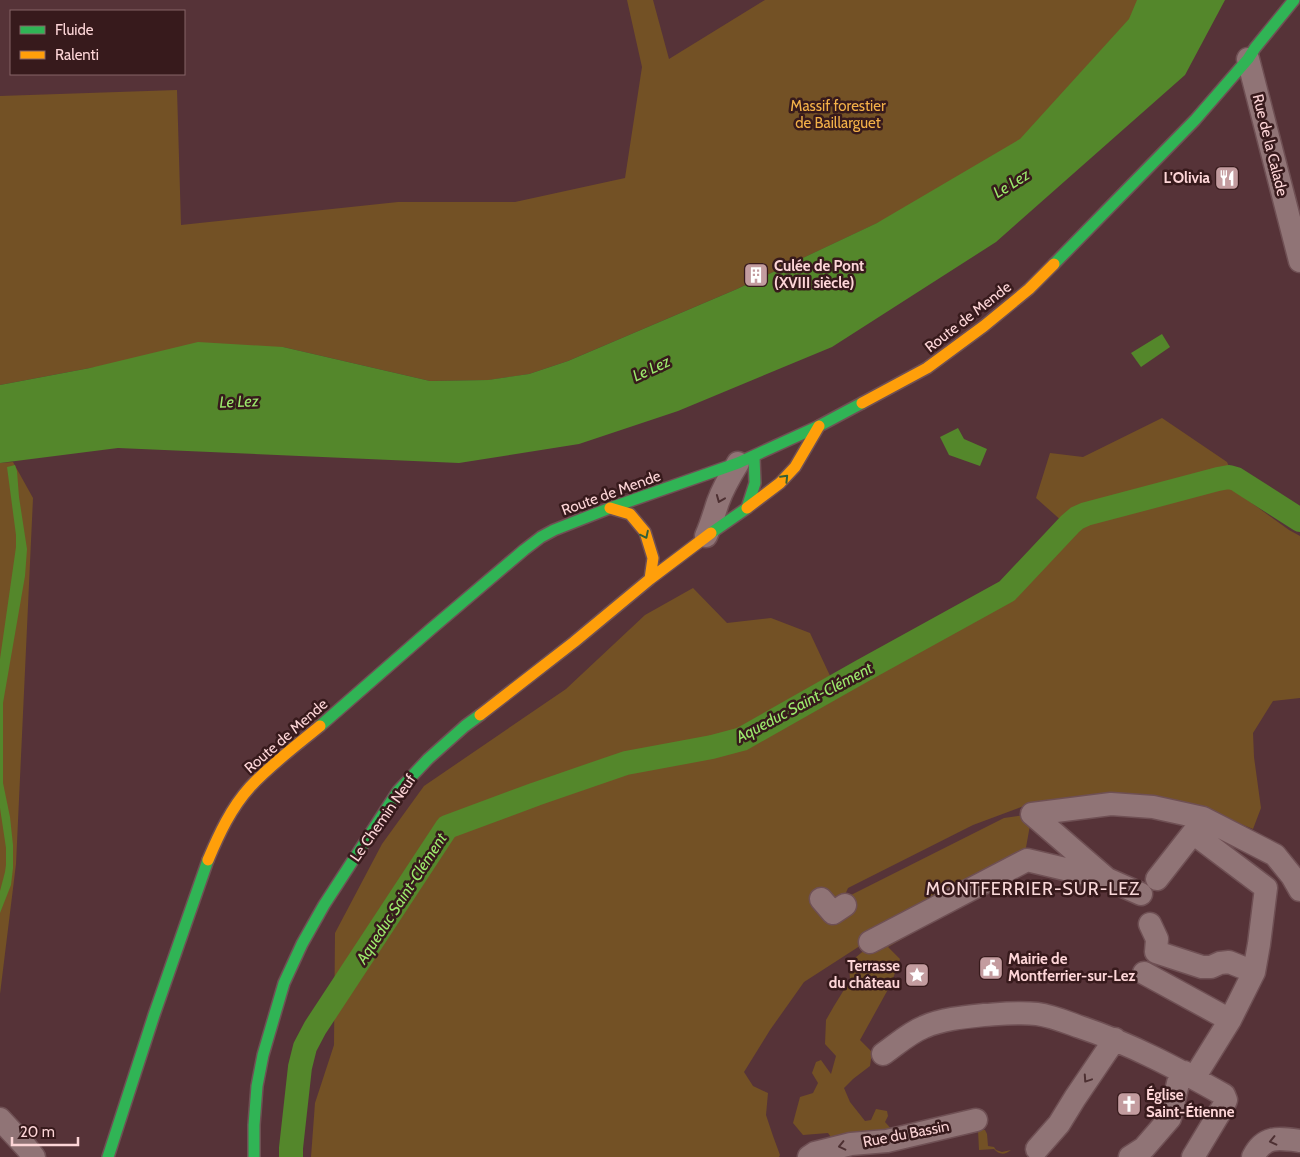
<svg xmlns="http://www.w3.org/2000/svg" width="1300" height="1157" font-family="Cabin,sans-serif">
  <rect width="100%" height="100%" fill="#563338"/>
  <path fill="#735125" d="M627 0H653L669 59 765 0H1165L1022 155 737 289 568 361 529 374 489 380 430 381 283 347 90 368 0 385V96L177 90 181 225 398 202H515L625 178 642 67Z
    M1162 418 1227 462 1242 496 1289 530 1300 536V698L1273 701 1253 733 1254 757 1261 808 1253 829 1204 809 1029 804 973 825 848 888 844 897 849 896 1004 818 1032 814 1025 853 1028 868 888 947 900 959 891 984 860 1040 872 1052 870 1066 853 1079 844 1088 850 1102 865 1121 871 1120 876 1109 887 1111 888 1116 885 1122 894 1132 833 1140 828 1133 803 1135 793 1123 800 1097 813 1093 818 1083 812 1073 816 1062 821 1060 831 1074 836 1056 825 1044 826 1020 834 1006 850 980 849 963 867 948 866 942 804 982 770 1030 744 1072 753 1086 768 1093 766 1115 773 1136 780 1155 779 1157H311L315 1103 334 1045 335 933 382 844 424 786 566 689 645 615 693 588 727 623 771 618 810 633 832 680 1007 583 1063 522 1036 498 1050 453 1083 457Z
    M13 462 33 498 16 864 0 994V463Z
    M978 1130H985L987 1134 988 1146 994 1147 996 1150 1002 1152 1011 1150C1005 1155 999 1155 994 1149L979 1150Z"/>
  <path fill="#54872b" d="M1137 0H1225L1185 75 996 242 832 347 678 411 579 444 459 463 118 448 0 463V385L90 368 198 342 283 347 430 381 488 380 529 374 568 361 737 289 877 223 1020 139 1129 19Z
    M1162 334 1170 347 1141 367 1131 353Z
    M958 428 964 439 987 449 980 466 949 455 940 437Z
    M15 465 17 471 19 497 27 549 25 576 3 703V783L10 817 13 845V868L11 885 0 913V891L5 872 6 865V848L0 808V659L16 547V535L7 467Z"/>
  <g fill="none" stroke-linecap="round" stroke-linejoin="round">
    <path stroke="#54872b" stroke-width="24" d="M291 1157V1148L300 1067 305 1047 315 1028 447 827 536 794 626 763 712 747 742 739 862 671 1007 591 1070 524 1077 518 1086 514 1218 479 1229 477 1236 479 1300 520"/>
    <defs>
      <path id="street" d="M1248 59 1300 261
        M706 536C711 525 714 514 718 502 723 488 730 476 738 463
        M1032 814 1111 804 1153 807 1203 818 1275 855 1292 876 1300 890
        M1032 814 1107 879 1141 894
        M1157 879 1193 833
        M821 899 833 913 845 905
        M1150 924 1157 939 1156 952 1202 967H1211L1220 963 1229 962 1254 972
        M870 942 1027 860 1107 879
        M1144 973 1230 1020
        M883 1054C896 1045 909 1033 924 1027 942 1019 964 1017 984 1015 1001 1014 1019 1012 1037 1014 1052 1016 1066 1022 1080 1027 1131 1044 1178 1069 1224 1095L1226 1100 1223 1107 1193 1157
        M1194 1078 1230 1020 1254 972 1259 944 1266 888 1193 833 1203 818
        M0 1119 26 1147 34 1157
        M1037 1149 1059 1124 1075 1098 1115 1039
        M809 1157 815 1153 851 1144 887 1141 976 1120
        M1130 1157 1144 1148 1170 1118 1178 1083 1184 1072
        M1253 1157C1264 1135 1279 1138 1300 1141"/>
      <path id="fast" d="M1054 264 1195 120 1248 59 1255 48 1294 0
        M711 533 747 508 755 483 754 457
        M320 726 431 629 524 550 541 537 554 530 610 508 738 463 819 426 862 403
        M108 1157 154 1015 208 860
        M254 1157V1125L257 1086 263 1055 284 983 302 944 324 905 398 791 428 759 465 726 480 715"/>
      <path id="slow" d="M862 403 927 368 984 326 1029 289 1054 264
        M610 508 630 514 645 532 653 558 650 579
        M747 508 780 483 795 467 819 426
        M480 715 574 642 650 579 711 533
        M208 860C219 834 231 808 250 787 270 765 297 745 320 726"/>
    </defs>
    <use href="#street" stroke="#6f5054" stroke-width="25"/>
    <use href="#fast" stroke="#6f5054" stroke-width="14"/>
    <use href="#slow" stroke="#6f5054" stroke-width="14"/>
    <use href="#street" stroke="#907476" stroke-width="22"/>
    <use href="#fast" stroke="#30b455" stroke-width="11"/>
    <use href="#slow" stroke="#ff9f0a" stroke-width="11"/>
  </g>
  <defs><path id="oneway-chevron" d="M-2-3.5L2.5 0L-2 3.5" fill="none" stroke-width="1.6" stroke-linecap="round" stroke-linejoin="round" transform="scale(1.25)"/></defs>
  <g stroke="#345f36">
    <use href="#oneway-chevron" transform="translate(785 478) rotate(-46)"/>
    <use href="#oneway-chevron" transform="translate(645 535) rotate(64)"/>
  </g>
  <g stroke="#4d3032">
    <use href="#oneway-chevron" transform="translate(720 499) rotate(112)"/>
    <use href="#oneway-chevron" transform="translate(1087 1079) rotate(124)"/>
    <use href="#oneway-chevron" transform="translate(1273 1141) rotate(167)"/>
    <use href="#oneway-chevron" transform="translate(842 1146) rotate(167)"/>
  </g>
  <defs>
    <symbol id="restaurant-square" viewBox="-11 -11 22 22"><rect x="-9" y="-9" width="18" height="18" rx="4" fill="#c39c9f" stroke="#371a1c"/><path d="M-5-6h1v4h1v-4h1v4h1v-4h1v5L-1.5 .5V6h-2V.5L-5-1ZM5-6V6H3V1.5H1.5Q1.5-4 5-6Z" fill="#fff"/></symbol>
    <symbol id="building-square" viewBox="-11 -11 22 22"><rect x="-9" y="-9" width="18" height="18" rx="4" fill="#c39c9f" stroke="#371a1c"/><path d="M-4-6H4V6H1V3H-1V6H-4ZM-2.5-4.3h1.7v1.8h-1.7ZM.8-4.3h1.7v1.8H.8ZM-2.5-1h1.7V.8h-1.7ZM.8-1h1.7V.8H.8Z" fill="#fff"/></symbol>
    <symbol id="civic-square" viewBox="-11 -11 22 22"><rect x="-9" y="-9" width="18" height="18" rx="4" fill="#c39c9f" stroke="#371a1c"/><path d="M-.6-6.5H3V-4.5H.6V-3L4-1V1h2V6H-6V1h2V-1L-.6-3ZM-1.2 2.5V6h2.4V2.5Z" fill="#fff"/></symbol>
    <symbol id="sight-square" viewBox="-11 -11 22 22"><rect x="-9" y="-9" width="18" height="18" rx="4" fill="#c39c9f" stroke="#371a1c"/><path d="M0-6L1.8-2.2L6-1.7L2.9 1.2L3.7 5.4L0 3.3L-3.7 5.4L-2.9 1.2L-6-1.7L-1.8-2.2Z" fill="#fff"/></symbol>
    <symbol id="church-square" viewBox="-11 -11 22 22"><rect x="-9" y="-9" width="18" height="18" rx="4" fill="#c39c9f" stroke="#371a1c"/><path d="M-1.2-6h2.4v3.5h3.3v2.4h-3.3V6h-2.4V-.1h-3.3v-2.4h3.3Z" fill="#fff"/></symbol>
  </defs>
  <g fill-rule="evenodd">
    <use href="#restaurant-square" x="1213" y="164" width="28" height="28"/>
    <use href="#building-square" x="742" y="261" width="28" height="28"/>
    <use href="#civic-square" x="977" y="954" width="28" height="28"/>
    <use href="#sight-square" x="903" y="961" width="28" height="28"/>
    <use href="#church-square" x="1115" y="1090" width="28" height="28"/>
  </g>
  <g text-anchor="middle" stroke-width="5" stroke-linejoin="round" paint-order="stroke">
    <g font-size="15" fill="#f4b148" stroke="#371a1c">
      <text x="838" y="111">Massif forestier<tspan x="838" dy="17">de Baillarguet</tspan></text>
    </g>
    <g font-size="15" fill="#fdd5d7" stroke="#371a1c">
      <text transform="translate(1270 145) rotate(76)" y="5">Rue de la Calade</text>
      <text transform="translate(968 317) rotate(-38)" y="5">Route de Mende</text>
      <text transform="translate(611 493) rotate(-20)" y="5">Route de Mende</text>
      <text transform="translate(286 736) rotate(-41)" y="5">Route de Mende</text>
      <text transform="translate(383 818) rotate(-55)" y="5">Le Chemin Neuf</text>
      <text transform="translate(906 1134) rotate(-11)" y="5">Rue du Bassin</text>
    </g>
    <g font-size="15" font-weight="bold" fill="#fdd5d7" stroke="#371a1c" text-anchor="start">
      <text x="1210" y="183" text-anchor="end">L'Olivia</text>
      <text x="774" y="271">Culée de Pont<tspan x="774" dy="17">(XVIII siècle)</tspan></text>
      <text x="1008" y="964">Mairie de<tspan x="1008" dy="17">Montferrier-sur-Lez</tspan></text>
      <text x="900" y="971" text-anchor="end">Terrasse<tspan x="900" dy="17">du château</tspan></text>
      <text x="1146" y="1100">Église<tspan x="1146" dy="17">Saint-Étienne</tspan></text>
    </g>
    <g font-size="16" font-style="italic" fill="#9ce96c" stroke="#371a1c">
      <text transform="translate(1011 183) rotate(-32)" y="6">Le Lez</text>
      <text transform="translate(651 368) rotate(-25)" y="6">Le Lez</text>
      <text transform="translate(239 401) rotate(-2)" y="6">Le Lez</text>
      <text transform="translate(804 702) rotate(-28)" y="6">Aqueduc Saint-Clément</text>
      <text transform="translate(401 898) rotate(-57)" y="6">Aqueduc Saint-Clément</text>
    </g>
    <g font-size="18" letter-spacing="1" fill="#fad9da" stroke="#371a1c">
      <text x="1033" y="895">MONTFERRIER-SUR-LEZ</text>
    </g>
  </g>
  <rect x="10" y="10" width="175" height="65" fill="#371a1c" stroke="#866567"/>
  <rect x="20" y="26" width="25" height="8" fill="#30b455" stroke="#866567"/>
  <text x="55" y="35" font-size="15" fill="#fdd5d7">Fluide</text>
  <rect x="20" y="51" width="25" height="8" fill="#ff9f0a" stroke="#866567"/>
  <text x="55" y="60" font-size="15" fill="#fdd5d7">Ralenti</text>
  <path d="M12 1137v8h66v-8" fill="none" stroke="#fdd5d7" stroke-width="2.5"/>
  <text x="20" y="1137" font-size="15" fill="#fdd5d7" stroke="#371a1c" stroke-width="4" paint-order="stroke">20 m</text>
</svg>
